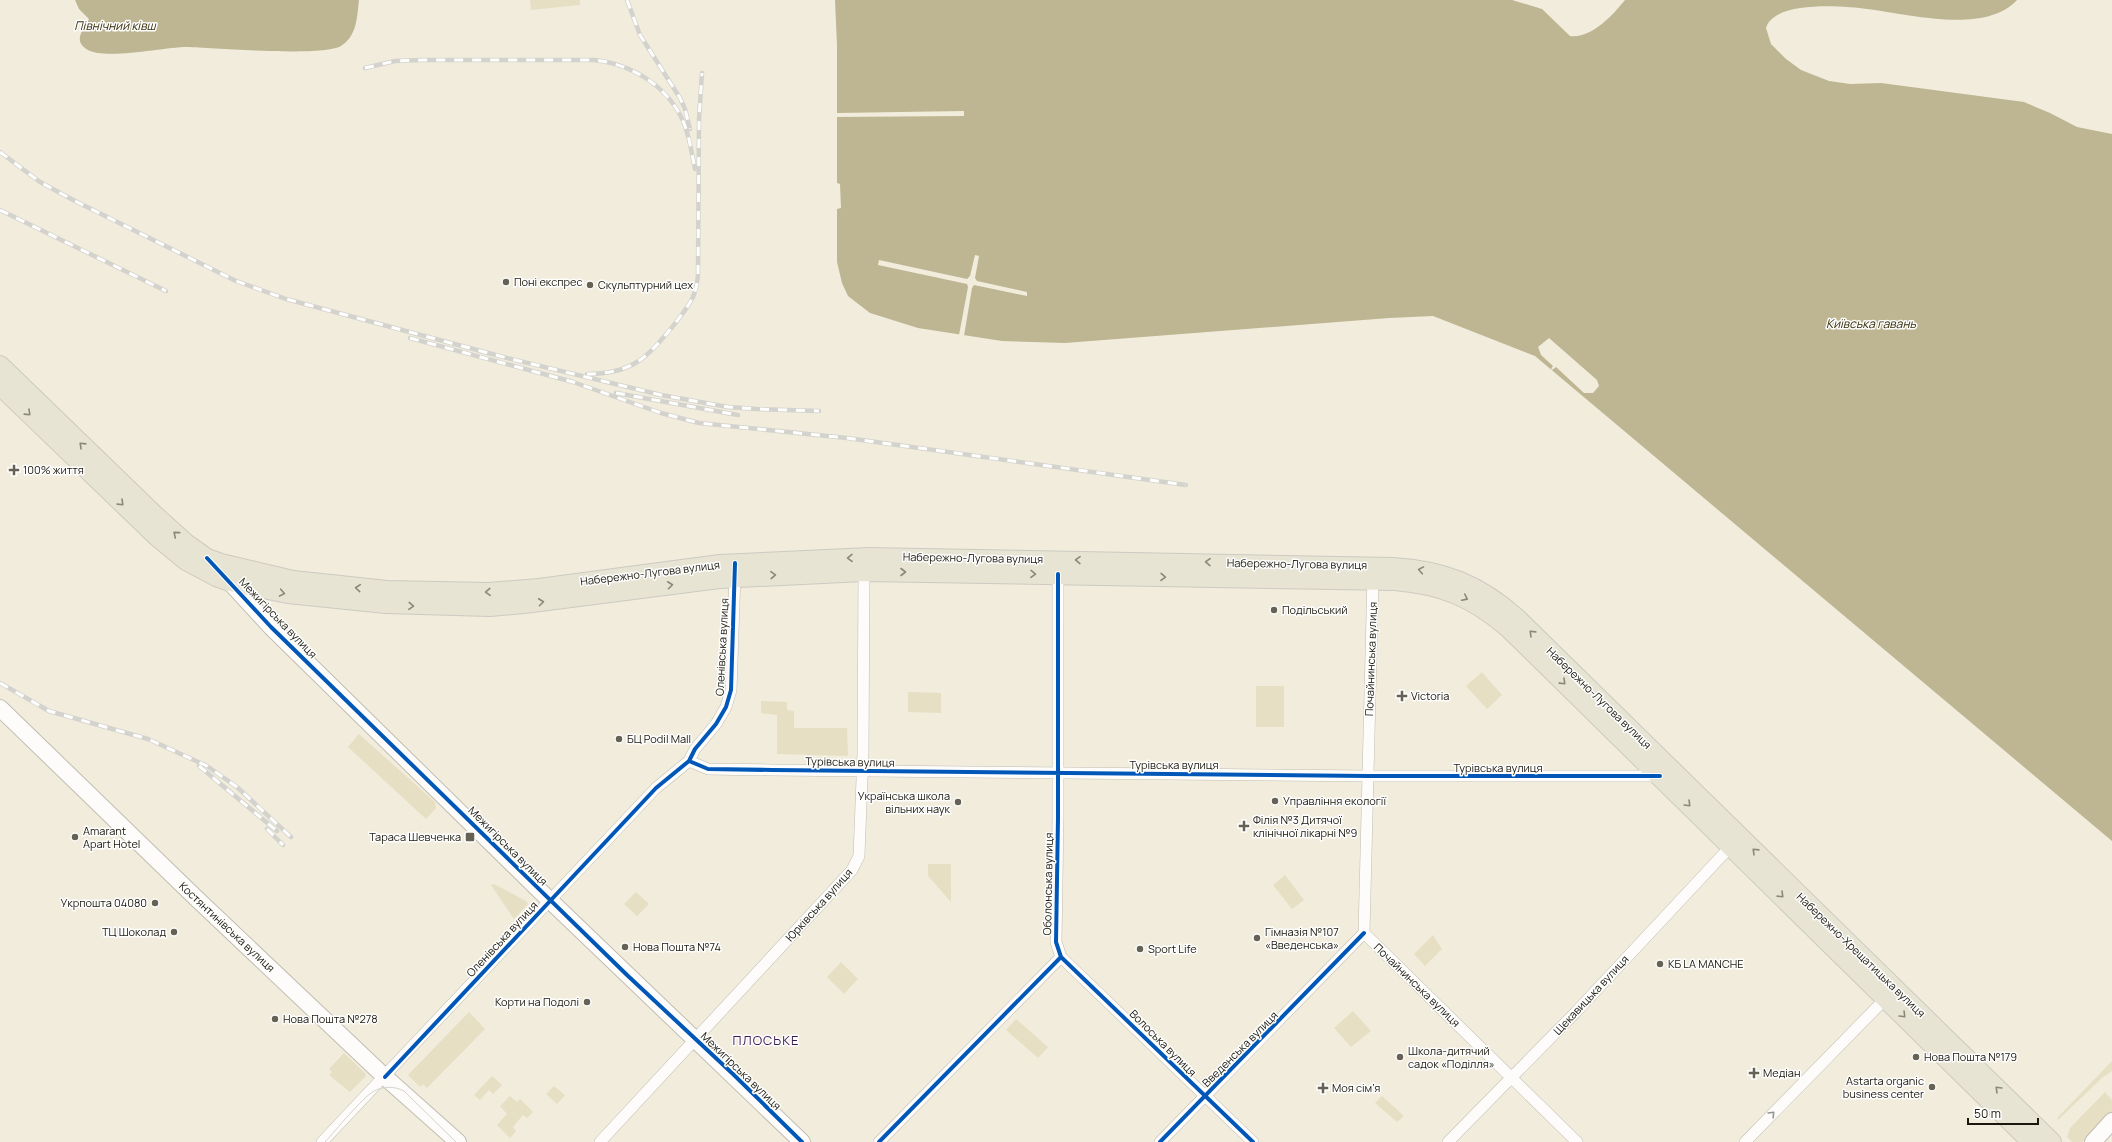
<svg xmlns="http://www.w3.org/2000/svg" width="2112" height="1142" font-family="Manrope,sans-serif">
  <rect width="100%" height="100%" fill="#f1ecdc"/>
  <path fill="#e7dfc3" d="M530 0H580V5L531 10Z
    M1482 672 1502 695 1487 709 1466 686Z
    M1256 686H1284V727H1256Z
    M908 692 941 693V713L908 712Z
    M761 701 787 702V710L794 711V728H847L848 756 777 754V715L761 713Z
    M359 734 435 802 436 808 426 819 348 747Z
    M928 864H951V902L928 876Z
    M1285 875 1304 900 1292 909 1273 885Z
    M494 884 526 901 528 904 514 919 491 885Z
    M636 892 649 904 637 916 624 904Z
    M1433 935 1442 949 1425 966 1414 954Z
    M841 962 858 979 844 994 827 977Z
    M1353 1011 1371 1031 1351 1047 1334 1028Z
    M469 1012 485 1029 427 1088 423 1084 420 1087 408 1075Z
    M1016 1019 1048 1047 1038 1058 1006 1030Z
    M344 1053 366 1074 365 1077 350 1092 329 1075 332 1072 329 1069Z
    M2112 1061V1071L2103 1077 2058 1120 2057 1118Z
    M492 1076 502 1085 493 1094 489 1090 480 1100 474 1095Z
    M554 1086 565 1095 557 1104 546 1094Z
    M2105 1092 2112 1100V1111L2082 1142H2072L2067 1137 2070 1128Z
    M510 1096 517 1102 520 1099 533 1112 527 1118 523 1115 513 1127 516 1131 510 1138 497 1125 507 1114 500 1106Z
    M1382 1096 1404 1116 1397 1122 1375 1103Z"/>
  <path fill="#beb592" d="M75 0H359C357 17 357 36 341 46 321 57 216 48 187 47 164 47 107 60 88 50 71 40 85 29 89 19L79 9Z
    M835 0H1512L1542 9 1570 36C1591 39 1613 15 1625 0H2017C1985 35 1909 14 1867 9 1844 6 1774 0 1766 28L1771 44 1786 59 1801 70 1829 81 1850 84 1881 83 2024 102 2050 113 2077 127 2112 134V841L1535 356 1433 316 1389 318 1065 343 1002 341 918 328 870 313 848 296 842 283 837 262V209L841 208 840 184 837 183V45Z"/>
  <path fill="#f1ecdc" d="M964 111V116L837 117V113Z
    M975 255 979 256 975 278 977 281 1027 292V296L974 285 972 288 964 336 959 335 968 287 967 284 878 265 879 260 967 279 970 276Z
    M1549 338 1597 380 1599 386 1593 393H1584L1556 367 1552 370 1551 369 1553 366 1541 355 1538 347Z"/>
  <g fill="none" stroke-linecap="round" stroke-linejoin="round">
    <defs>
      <path id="street" d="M1373 576 1364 933 1577 1142
        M689 761 708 769 772 770 1368 776H1660
        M1061 957 1253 1142
        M322 1142 656 788 689 761 695 749 716 724 726 707 731 690 735 574
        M600 1142 852 870 859 856 863 754 864 572
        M879 1142 1061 957 1056 942 1058 818V574
        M1160 1142 1364 933
        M1448 1142 1575 1013 1731 846
        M1745 1142 1886 998"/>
      <path id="secondary" d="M226 578 271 627 538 889 802 1142
        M0 708 196 898 385 1077 458 1142
        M2093 1142 2112 1121"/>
      <path id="primary" d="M0 365 155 515 186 543 207 558 221 563 293 580 387 590 488 592 539 588 720 564 869 557 1393 567C1443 570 1479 584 1517 618L2052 1142
        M0 386 157 537 186 561 216 577 230 582 288 594 386 604 490 607 524 604 719 579 864 572 1395 581C1443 585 1473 598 1509 629L2031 1142"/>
    </defs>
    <use href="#street" stroke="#c1bdb1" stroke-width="12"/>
    <use href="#secondary" stroke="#c1bdb1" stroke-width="18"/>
    <use href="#primary" stroke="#cccac2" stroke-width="20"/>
    <use href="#street" stroke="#fdfcfa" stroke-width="11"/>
    <use href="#secondary" stroke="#fdfcfa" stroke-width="16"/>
    <use href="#primary" stroke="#e7e4d4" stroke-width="18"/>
    <path stroke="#d3d2cd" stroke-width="1" d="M325 1142C336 1130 362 1098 374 1091 384 1086 394 1086 404 1091L456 1142"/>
    <defs>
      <path id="rail" d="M627 0 640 35 680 98 685 109 690 129
        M365 68 395 61 422 60H594C633 64 671 88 685 126 690 140 692 155 695 169
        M0 152 40 182 75 201 236 281 286 299 507 358 661 395 728 407 757 409 819 411
        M0 210 166 291
        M410 338 573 382 661 413 699 423 847 438 1186 485
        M587 374C603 374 623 371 637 362 653 353 685 313 693 297 696 290 697 283 698 276L699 119 702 73
        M616 393 738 415
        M0 683 49 711 148 739 207 766 237 787 291 837
        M199 766 277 831
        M267 829 283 845"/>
    </defs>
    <use href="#rail" stroke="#d3d2cd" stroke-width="4.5"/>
    <use href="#rail" stroke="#fefefe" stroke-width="3" stroke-dasharray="9" stroke-linecap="butt"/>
    <defs>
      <path id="cycleway" d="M207 558 271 627 627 975 734 1075 802 1142
        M689 761 708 769 772 770 1368 776H1660
        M1061 957 1253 1142
        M385 1077 656 788 689 761 695 749 716 724 726 707 731 690 735 563
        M879 1142 1061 957 1056 942 1058 818V574
        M1160 1142 1364 933"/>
    </defs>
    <use href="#cycleway" stroke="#fefefe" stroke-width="6"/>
    <use href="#cycleway" stroke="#0057b8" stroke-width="4"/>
  </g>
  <defs><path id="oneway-chevron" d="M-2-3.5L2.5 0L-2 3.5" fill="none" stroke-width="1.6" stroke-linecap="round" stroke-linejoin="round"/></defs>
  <g stroke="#8b887a">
    <use href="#oneway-chevron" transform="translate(28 413) rotate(44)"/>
    <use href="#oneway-chevron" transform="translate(82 445) rotate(-136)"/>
    <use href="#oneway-chevron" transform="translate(121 503) rotate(44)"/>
    <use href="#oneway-chevron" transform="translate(176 534) rotate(-140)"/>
    <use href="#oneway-chevron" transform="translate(850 558) rotate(179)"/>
    <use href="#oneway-chevron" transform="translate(1078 560) rotate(-179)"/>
    <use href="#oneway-chevron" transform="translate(1208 562) rotate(-179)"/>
    <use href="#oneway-chevron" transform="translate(1421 570) rotate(-170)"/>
    <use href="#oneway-chevron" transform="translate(903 572)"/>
    <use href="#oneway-chevron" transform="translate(1033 574) rotate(1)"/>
    <use href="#oneway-chevron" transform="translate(773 575) rotate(-3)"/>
    <use href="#oneway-chevron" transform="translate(1163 577) rotate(1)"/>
    <use href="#oneway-chevron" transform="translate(670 585) rotate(-7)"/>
    <use href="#oneway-chevron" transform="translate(358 588) rotate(-175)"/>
    <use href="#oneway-chevron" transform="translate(488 592) rotate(177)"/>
    <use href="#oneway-chevron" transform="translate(282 593) rotate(10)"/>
    <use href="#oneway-chevron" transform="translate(1465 598) rotate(26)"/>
    <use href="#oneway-chevron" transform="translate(541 602) rotate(-7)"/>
    <use href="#oneway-chevron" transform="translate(411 606) rotate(3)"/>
    <use href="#oneway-chevron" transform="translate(1532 633) rotate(-136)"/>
    <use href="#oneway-chevron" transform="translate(1563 682) rotate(44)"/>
    <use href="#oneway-chevron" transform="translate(1688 804) rotate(45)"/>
    <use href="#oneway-chevron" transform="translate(1755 851) rotate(-136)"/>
    <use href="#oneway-chevron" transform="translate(1781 895) rotate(44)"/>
    <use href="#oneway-chevron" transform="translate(1903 1015) rotate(45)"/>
    <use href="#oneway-chevron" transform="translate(1998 1089) rotate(-135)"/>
  </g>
  <use stroke="#97958f" href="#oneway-chevron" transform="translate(1772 1114) rotate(-46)"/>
  <g fill="#656255" stroke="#fefefe" stroke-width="1.5">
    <circle cx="506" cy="282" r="4"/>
    <circle cx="590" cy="285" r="4"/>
    <path d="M12 464h4v4h4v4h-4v4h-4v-4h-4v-4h4z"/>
    <circle cx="1274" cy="610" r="4"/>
    <path d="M1400 690h4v4h4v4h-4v4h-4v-4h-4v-4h4z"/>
    <circle cx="619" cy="739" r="4"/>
    <circle cx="1275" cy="801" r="4"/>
    <circle cx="958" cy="802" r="4"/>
    <path d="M1242 820h4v4h4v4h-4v4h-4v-4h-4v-4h4z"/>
    <circle cx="75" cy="837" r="4"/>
    <rect x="465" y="832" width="10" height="10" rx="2"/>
    <circle cx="155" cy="903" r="4"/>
    <circle cx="174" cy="932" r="4"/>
    <circle cx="1257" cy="938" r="4"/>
    <circle cx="625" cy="947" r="4"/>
    <circle cx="1140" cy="949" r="4"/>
    <circle cx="1660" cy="964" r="4"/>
    <circle cx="587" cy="1002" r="4"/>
    <circle cx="275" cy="1019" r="4"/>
    <circle cx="1400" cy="1057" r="4"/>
    <circle cx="1916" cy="1057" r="4"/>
    <path d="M1752 1067h4v4h4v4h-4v4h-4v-4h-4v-4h4z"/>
    <circle cx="1932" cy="1087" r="4"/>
    <path d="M1321 1082h4v4h4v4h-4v4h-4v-4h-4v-4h4z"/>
  </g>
  <g text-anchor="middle" stroke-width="3" stroke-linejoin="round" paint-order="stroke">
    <g font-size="11" fill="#1a180d" stroke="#fefefe" text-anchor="start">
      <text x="514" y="286">Поні експрес</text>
      <text x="598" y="289">Скульптурний цех</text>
      <text x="23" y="474">100% життя</text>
      <text x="1282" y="614">Подільський</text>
      <text x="1411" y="700">Victoria</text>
      <text x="627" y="743">БЦ Podil Mall</text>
      <text x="950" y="800" text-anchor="end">Українська школа<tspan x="950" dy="13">вільних наук</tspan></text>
      <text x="1283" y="805">Управління екології</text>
      <text x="1253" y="824">Філія №3 Дитячої<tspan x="1253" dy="13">клінічної лікарні №9</tspan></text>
      <text x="83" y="835">Amarant<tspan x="83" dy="13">Apart Hotel</tspan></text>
      <text x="461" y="841" text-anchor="end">Тараса Шевченка</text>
      <text x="147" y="907" text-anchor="end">Укрпошта 04080</text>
      <text x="166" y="936" text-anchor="end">ТЦ Шоколад</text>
      <text x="1265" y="936">Гімназія №107<tspan x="1265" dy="13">«Введенська»</tspan></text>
      <text x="633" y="951">Нова Пошта №74</text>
      <text x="1148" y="953">Sport Life</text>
      <text x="1668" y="968">КБ LA MANCHE</text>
      <text x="579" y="1006" text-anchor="end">Корти на Подолі</text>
      <text x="283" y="1023">Нова Пошта №278</text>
      <text x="1408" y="1055">Школа-дитячий<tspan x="1408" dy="13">садок «Поділля»</tspan></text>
      <text x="1924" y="1061">Нова Пошта №179</text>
      <text x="1763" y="1077">Медіан</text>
      <text x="1924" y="1085" text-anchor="end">Astarta organic<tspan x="1924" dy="13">business center</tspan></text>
      <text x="1332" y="1092">Моя сім’я</text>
    </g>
    <g font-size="11" fill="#1a180d" stroke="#fefefe">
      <text transform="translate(973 558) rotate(1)" y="4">Набережно-Лугова вулиця</text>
      <text transform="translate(1297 564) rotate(1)" y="4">Набережно-Лугова вулиця</text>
      <text transform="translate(650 573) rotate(-7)" y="4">Набережно-Лугова вулиця</text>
      <text transform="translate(278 618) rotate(46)" y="4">Межигірська вулиця</text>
      <text transform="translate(722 647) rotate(-87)" y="4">Оленівська вулиця</text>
      <text transform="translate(1371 659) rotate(-88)" y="4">Почайнинська вулиця</text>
      <text transform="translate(1599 698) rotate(44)" y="4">Набережно-Лугова вулиця</text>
      <text transform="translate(850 762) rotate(1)" y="4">Турівська вулиця</text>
      <text x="1174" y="769">Турівська вулиця</text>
      <text x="1498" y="772">Турівська вулиця</text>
      <text transform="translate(508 846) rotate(45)" y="4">Межигірська вулиця</text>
      <text transform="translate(1048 884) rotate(-89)" y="4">Оболонська вулиця</text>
      <text transform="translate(819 905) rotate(-48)" y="4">Юрківська вулиця</text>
      <text transform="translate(227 927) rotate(43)" y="4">Костянтинівська вулиця</text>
      <text transform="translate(502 939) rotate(-47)" y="4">Оленівська вулиця</text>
      <text transform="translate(1861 955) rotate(44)" y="4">Набережно-Хрещатицька вулиця</text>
      <text transform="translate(1417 985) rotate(44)" y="4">Почайнинська вулиця</text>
      <text transform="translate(1591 995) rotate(-47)" y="4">Щекавицька вулиця</text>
      <text transform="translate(1163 1043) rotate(45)" y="4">Волоська вулиця</text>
      <text transform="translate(1240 1049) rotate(-45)" y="4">Введенська вулиця</text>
      <text transform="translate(741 1071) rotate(44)" y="4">Межигірська вулиця</text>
    </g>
    <g font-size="12" font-style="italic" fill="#382e0a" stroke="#fefefe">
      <text x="115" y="30">Північний ківш</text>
      <text x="1871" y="328">Київська гавань</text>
    </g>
    <g font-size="13" letter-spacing="1" fill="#381a53" stroke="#fefefe">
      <text x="766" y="1045">ПЛОСЬКЕ</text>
    </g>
  </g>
  <path d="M1968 1118v6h70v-6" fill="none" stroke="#1a180d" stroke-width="2"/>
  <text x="1974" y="1118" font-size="12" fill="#1a180d" stroke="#fefefe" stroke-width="3" paint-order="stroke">50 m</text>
</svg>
